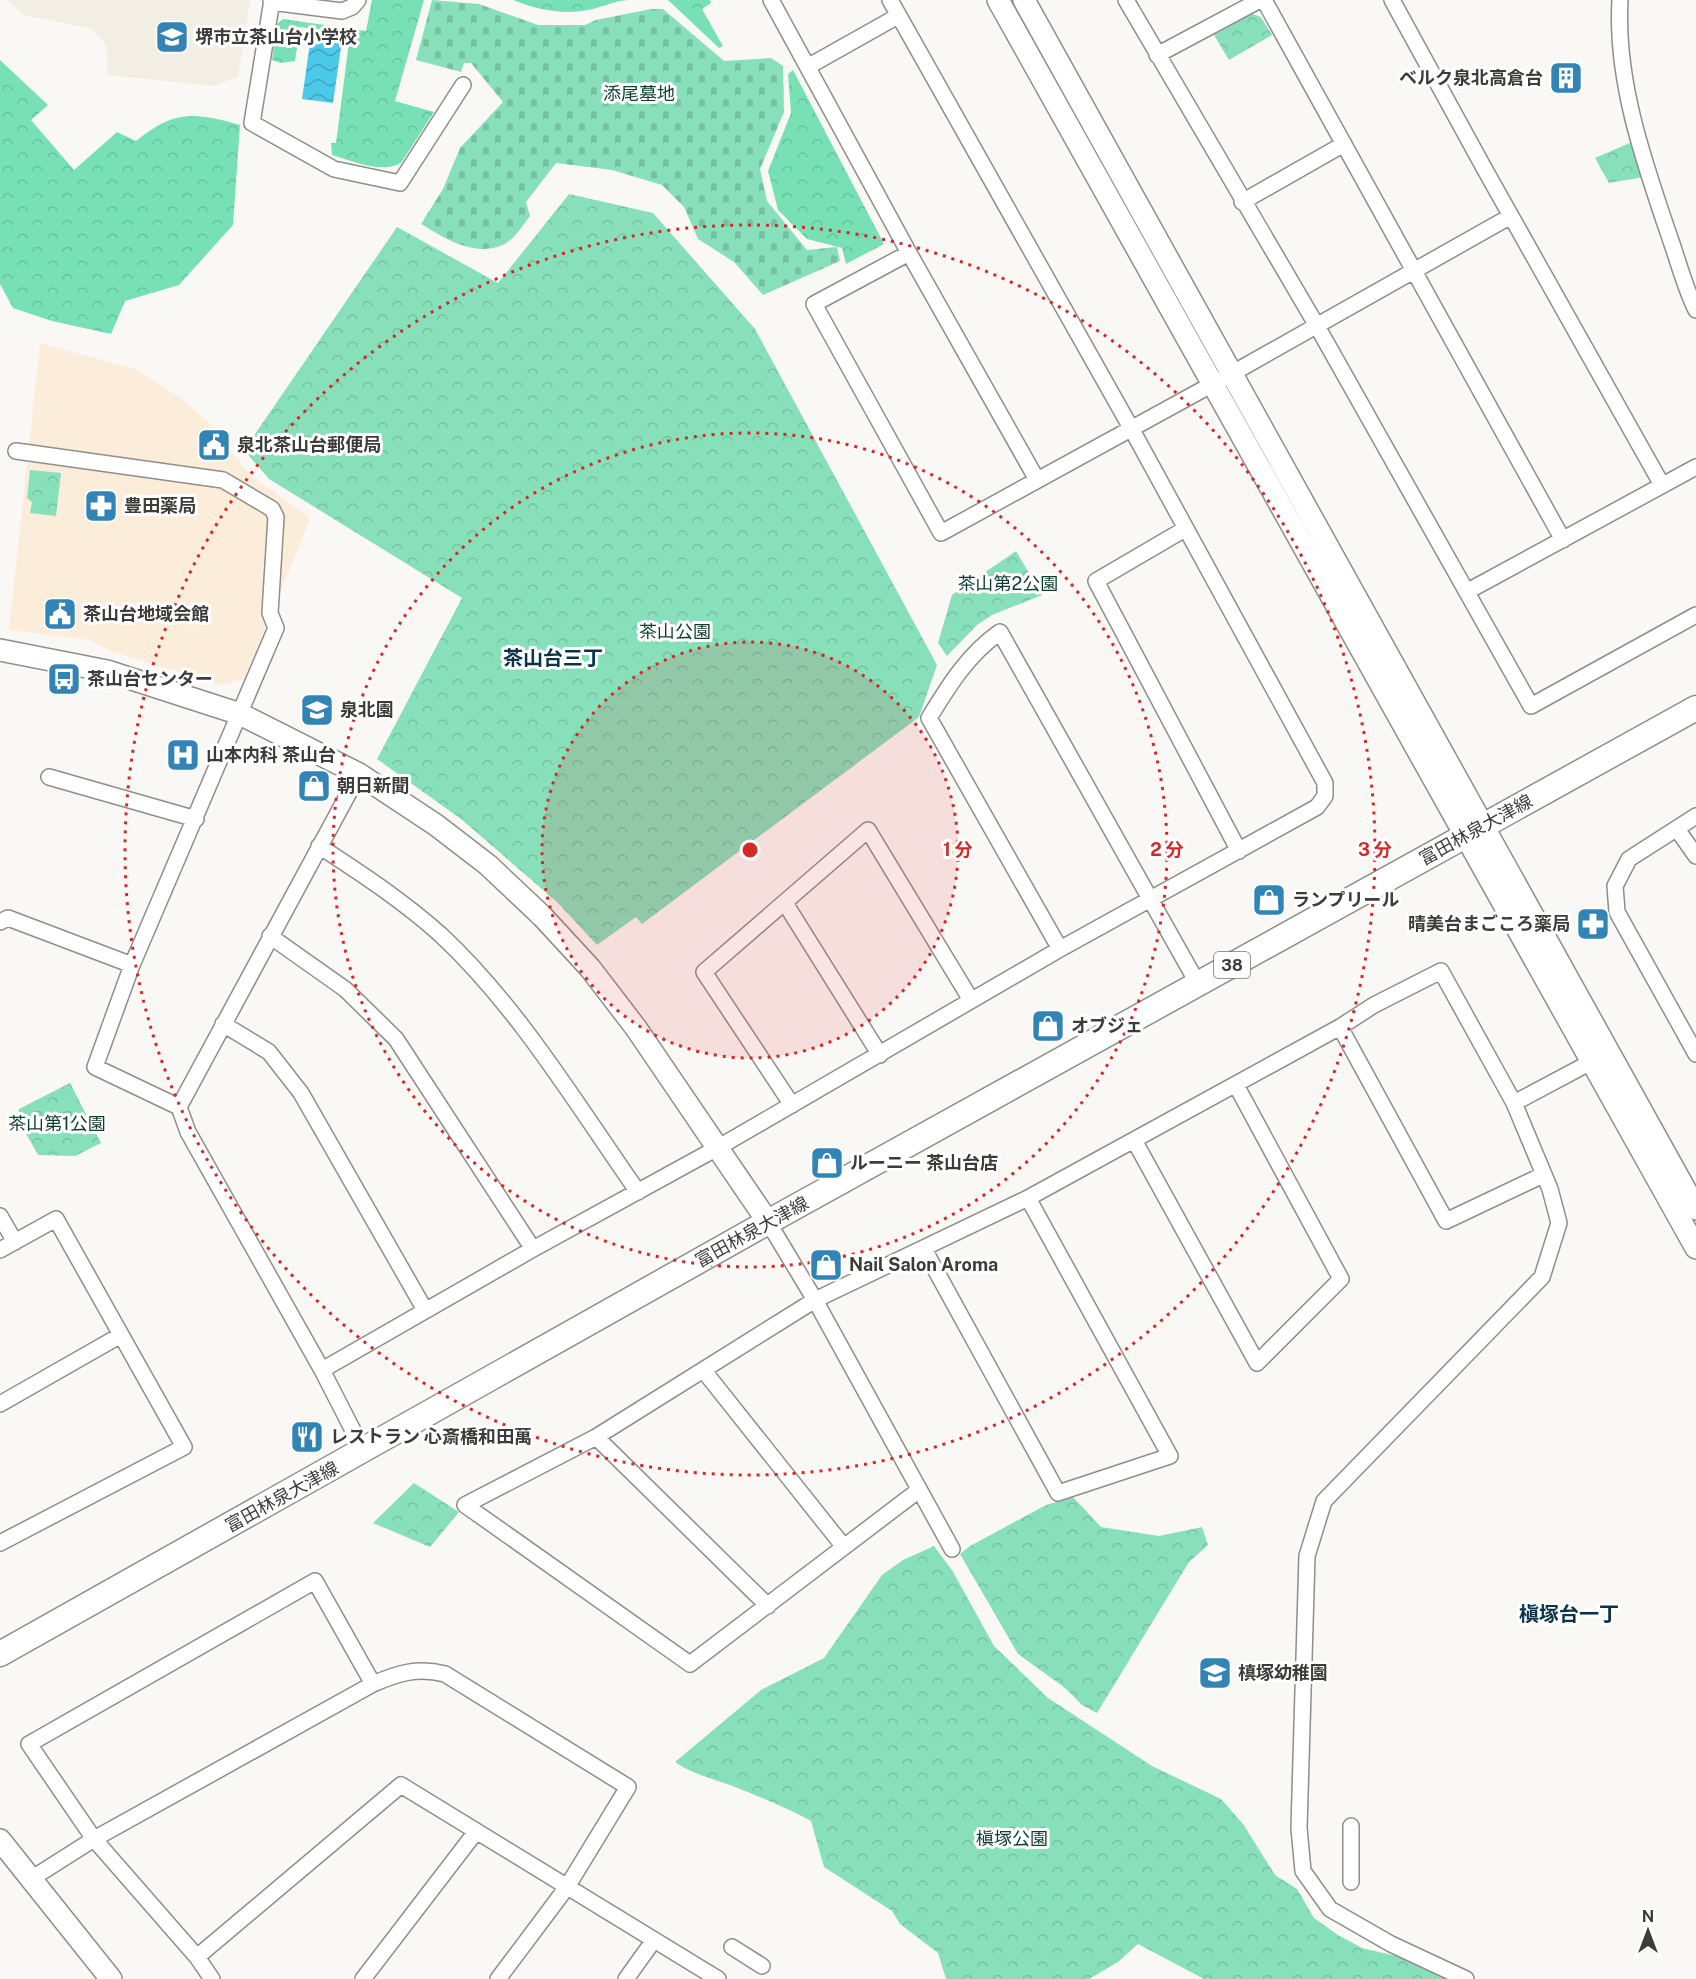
<svg xmlns="http://www.w3.org/2000/svg" width="1696" height="1979" font-family="'Public Sans','Noto Sans JP',sans-serif">
  <defs>
    <pattern id="forest-crowns" width="20" height="18" patternUnits="userSpaceOnUse" patternTransform="scale(1.5)"><rect width="20" height="18" fill="#77e1b5"/><path d="M2 6a3 3 0 1 1 6 0M12 15a3 3 0 1 1 6 0" fill="none" stroke="#68c29d"/></pattern>
    <pattern id="cemetery-stones" width="16" height="16" patternUnits="userSpaceOnUse" patternTransform="scale(1.5)"><rect width="16" height="16" fill="#88e0ba"/><path d="M2 7V4a2 2 0 0 1 4 0v3zM10 15v-3a2 2 0 0 1 4 0v3z" fill="#76c1a1"/></pattern>
    <pattern id="park-crowns" width="20" height="18" patternUnits="userSpaceOnUse" patternTransform="scale(1.5)"><rect width="20" height="18" fill="#88e0ba"/><path d="M2 6a3 3 0 1 1 6 0M12 15a3 3 0 1 1 6 0" fill="none" stroke="#76c1a1"/></pattern>
    <pattern id="water-waves" width="16" height="10" patternUnits="userSpaceOnUse" patternTransform="scale(1.5)"><rect width="16" height="10" fill="#4ac9e8"/><path d="M0 5q4-4 8 0t8 0" fill="none" stroke="#3fa4bd"/></pattern>
  </defs>
  <rect width="100%" height="100%" fill="#faf8f5"/>
  <path fill="#fcecda" d="M40 343 135 369 178 396 208 422 252 477 307 515 310 520 244 679 221 685 113 652 89 640 9 630Z"/>
  <path fill="#f2eee3" d="M7 0H250L238 77 213 86 108 75 106 45 93 29 24 15Z"/>
  <path fill="url(#forest-crowns)" d="M372 0H424L395 101 434 112 401 163C382 174 352 161 332 155L331 143H336L350 34 300 27 295 61 281 63 272 60 277 24 283 19 366 31Z
    M513 0H629C617 1 608 4 597 8 568 16 540 11 513 0Z
    M668 0H710L711 3 702 9 723 46 719 48Z
    M0 60 48 105 31 120 74 170 117 132 136 141C174 110 195 112 240 125L233 225 179 285 125 301 111 334 52 321 13 308 0 284Z
    M793 70 884 244 846 264 842 248 807 239 778 210 768 171 791 113 788 74Z"/>
  <path fill="url(#cemetery-stones)" d="M432 0 479 4 538 25H585L596 20 651 9H663L724 61 771 58 783 66 784 112 760 169 767 201 807 250 837 247 840 261 763 295 734 262 698 239 684 207 662 185 612 170 556 163 526 202 530 216C522 226 513 242 500 246 472 256 444 238 421 224L443 189 460 148 503 102 471 63H464L461 72 416 60Z"/>
  <path fill="url(#park-crowns)" d="M1252 14 1261 17 1272 35 1229 60 1214 35Z
    M1632 142 1644 177 1609 183 1595 158Z
    M569 194 653 213 755 329 937 665 919 717 642 924 636 917 597 945 557 902 461 819 377 759 462 598 269 479 244 450 397 227 498 283Z
    M30 470 61 473 56 516 30 513 32 502 27 498Z
    M1016 551 1042 595 992 615 977 625 947 656 938 643 952 595Z
    M70 1083 101 1143 75 1156 38 1155 18 1119 19 1109Z
    M414 1483 459 1512 430 1547 373 1523Z
    M1073 1497 1101 1527 1159 1536 1202 1527 1208 1545 1189 1562 1097 1713 1082 1705 1065 1688 1018 1654 960 1554 970 1546 1046 1505Z
    M934 1546 952 1570 994 1646 1048 1698 1152 1766 1221 1799 1243 1824 1275 1875 1297 1889 1314 1918 1338 1935 1362 1948 1396 1956 1453 1979H1204L1138 1944 1118 1962 1089 1979H946L938 1953 900 1924 892 1911 824 1867 811 1821C786 1807 757 1796 730 1785 710 1778 693 1774 675 1762L761 1690 824 1658 882 1575 903 1560Z"/>
  <path fill="url(#water-waves)" d="M311 36 342 40 333 103 302 99Z"/>
  <g fill="none" stroke-linecap="round" stroke-linejoin="round">
    <defs>
      <path id="street" d="M272 0 252 123 334 169 400 183 463 85
        M771 0 909 253 1036 478
        M1126 0 1317 326 1531 706 1696 615
        M1264 0 1563 540
        M1392 0 1484 168 1662 485
        M1620 0C1615 81 1645 165 1671 241 1679 264 1685 288 1696 310
        M271 2 342 11 352 7 358 0
        M1157 55 1260 0
        M809 66 898 16
        M1242 202 1344 144
        M909 253 814 304 941 533 1231 374 1511 216
        M16 451 223 480 272 509 276 517 270 613 276 628 132 965 95 1067 179 1107
        M1185 529 1096 581 1239 851
        M1468 591 1696 467
        M359 774 179 1107 188 1132 322 1370 364 1452
        M49 777 196 819
        M1696 816 1629 859 1615 886 1617 912 1696 1054
        M1677 829 1696 856
        M319 846C362 874 403 901 441 935 519 1008 577 1105 638 1192
        M785 903 880 1055
        M0 922 8 918 132 965
        M270 936 345 989 396 1039 533 1249
        M1060 949 929 718C948 687 968 654 1000 632L1198 984
        M223 1024 269 1052 301 1093 425 1310
        M1340 1027 1446 1221 1543 1175
        M1514 1103 1591 1062
        M792 1105 704 972 868 830 971 1000
        M1134 1140 1257 1363 1341 1279 1236 1085
        M0 1216 15 1242
        M768 1222 815 1300 952 1549
        M924 1249 1058 1493 1170 1456 1028 1198
        M0 1250 56 1219 184 1447 0 1543
        M322 1370 533 1249 719 1147 1060 949 1317 807 1325 796V783L1131 428 890 0
        M704 1371 844 1547
        M0 1404 121 1335
        M596 1437 768 1606
        M919 1490 690 1664 465 1505 596 1437 815 1300 1028 1198 1340 1027 1374 1005 1441 971 1514 1103 1550 1189 1559 1223 1542 1277 1324 1501 1307 1556 1299 1828 1303 1871 1330 1909 1391 1944 1466 1979
        M31 1879 94 1839 373 1684C398 1673 418 1667 445 1674L628 1787 567 1887 498 1979
        M1351 1882V1826
        M732 1947 762 1966
        M197 1957 401 1785 718 1979
        M212 1979 197 1957 94 1839 29 1744 315 1581 373 1684
        M363 1979 475 1833
        M626 1979 654 1940"/>
      <path id="secondary" d="M998 0 1696 1248
        M1024 0 1696 1209
        M0 650 107 671 240 714 359 774 436 825 488 865 542 916 590 968 636 1028 768 1222
        M0 1840 111 1979"/>
      <path id="primary" d="M0 1654 768 1222 1696 708"/>
    </defs>
    <use href="#street" stroke="#8f8e8a" stroke-width="18"/>
    <use href="#secondary" stroke="#8f8e8a" stroke-width="24"/>
    <use href="#primary" stroke="#8f8e8a" stroke-width="27"/>
    <use href="#street" stroke="#fff" stroke-width="15"/>
    <use href="#secondary" stroke="#fff" stroke-width="21"/>
    <use href="#primary" stroke="#fff" stroke-width="24"/>
  </g>
  <circle cx="750" cy="850" r="208" fill="#d62828" fill-opacity=".12"/>
  <g fill="none" stroke="#d62828" stroke-width="3" stroke-dasharray="3 6">
    <circle cx="750" cy="850" r="208"/>
    <circle cx="750" cy="850" r="417"/>
    <circle cx="750" cy="850" r="625"/>
  </g>
  <defs>
    <symbol id="school-square" viewBox="-11 -11 22 22"><rect x="-9" y="-9" width="18" height="18" rx="4" fill="#3184b4" stroke="#fff"/><path d="M0-5L7-2L0 1L-7-2ZM-4 1L0 2.5L4 1V4Q0 6-4 4Z" fill="#fff"/></symbol>
    <symbol id="building-square" viewBox="-11 -11 22 22"><rect x="-9" y="-9" width="18" height="18" rx="4" fill="#3184b4" stroke="#fff"/><path d="M-4-6H4V6H1V3H-1V6H-4ZM-2.5-4.3h1.7v1.8h-1.7ZM.8-4.3h1.7v1.8H.8ZM-2.5-1h1.7V.8h-1.7ZM.8-1h1.7V.8H.8Z" fill="#fff"/></symbol>
    <symbol id="civic-square" viewBox="-11 -11 22 22"><rect x="-9" y="-9" width="18" height="18" rx="4" fill="#3184b4" stroke="#fff"/><path d="M-.6-6.5H3V-4.5H.6V-3L4-1V1h2V6H-6V1h2V-1L-.6-3ZM-1.2 2.5V6h2.4V2.5Z" fill="#fff"/></symbol>
    <symbol id="pharmacy-square" viewBox="-11 -11 22 22"><rect x="-9" y="-9" width="18" height="18" rx="4" fill="#3184b4" stroke="#fff"/><path d="M-2-6h4v4h4v4h-4v4h-4v-4h-4v-4h4Z" fill="#fff"/></symbol>
    <symbol id="bus-square" viewBox="-11 -11 22 22"><rect x="-9" y="-9" width="18" height="18" rx="4" fill="#3184b4" stroke="#fff"/><path d="M-5-6H5V4H4V6H2V4H-2V6H-4V4H-5ZM-3.5-4V0h7V-4ZM-3.5 1.2v1.5H-2V1.2ZM2 1.2v1.5H3.5V1.2Z" fill="#fff"/></symbol>
    <symbol id="hospital-square" viewBox="-11 -11 22 22"><rect x="-9" y="-9" width="18" height="18" rx="4" fill="#3184b4" stroke="#fff"/><path d="M-5-5h3v3.5h4V-5h3V5h-3V1.5h-4V5h-3Z" fill="#fff"/></symbol>
    <symbol id="shop-square" viewBox="-11 -11 22 22"><rect x="-9" y="-9" width="18" height="18" rx="4" fill="#3184b4" stroke="#fff"/><path d="M-5-2.5h2.3a2.7 3.5 0 0 1 5.4 0H5L5.5 6h-11ZM-1.5-2.5h3a1.5 2.3 0 0 0-3 0Z" fill="#fff"/></symbol>
    <symbol id="restaurant-square" viewBox="-11 -11 22 22"><rect x="-9" y="-9" width="18" height="18" rx="4" fill="#3184b4" stroke="#fff"/><path d="M-5-6h1v4h1v-4h1v4h1v-4h1v5L-1.5 .5V6h-2V.5L-5-1ZM5-6V6H3V1.5H1.5Q1.5-4 5-6Z" fill="#fff"/></symbol>
  </defs>
  <g fill-rule="evenodd">
    <use href="#school-square" x="153" y="18" width="38" height="38"/>
    <use href="#building-square" x="1547" y="59" width="38" height="38"/>
    <use href="#civic-square" x="195" y="426" width="38" height="38"/>
    <use href="#pharmacy-square" x="82" y="487" width="38" height="38"/>
    <use href="#civic-square" x="41" y="595" width="38" height="38"/>
    <use href="#bus-square" x="45" y="660" width="38" height="38"/>
    <use href="#school-square" x="298" y="691" width="38" height="38"/>
    <use href="#hospital-square" x="164" y="736" width="38" height="38"/>
    <use href="#shop-square" x="295" y="767" width="38" height="38"/>
    <use href="#shop-square" x="1250" y="881" width="38" height="38"/>
    <use href="#pharmacy-square" x="1574" y="905" width="38" height="38"/>
    <use href="#shop-square" x="1029" y="1007" width="38" height="38"/>
    <use href="#shop-square" x="808" y="1144" width="38" height="38"/>
    <use href="#shop-square" x="807" y="1246" width="38" height="38"/>
    <use href="#restaurant-square" x="288" y="1418" width="38" height="38"/>
    <use href="#school-square" x="1196" y="1654" width="38" height="38"/>
  </g>
  <g text-anchor="middle" stroke-width="6" stroke-linejoin="round" paint-order="stroke">
    <rect fill="#fff" stroke="#777676" stroke-width="1.5" x="1214" y="952" width="36" height="26" rx="4.5"/>
    <g font-size="16" font-weight="bold" fill="#3d3c3b">
      <text x="1232" y="971">38</text>
    </g>
    <g font-size="18" font-weight="bold" fill="#3d3c3b" stroke="#fff" text-anchor="start">
      <text x="195" y="43">堺市立茶山台小学校</text>
      <text x="1543" y="84" text-anchor="end">ベルク泉北高倉台</text>
      <text x="237" y="451">泉北茶山台郵便局</text>
      <text x="124" y="512">豊田薬局</text>
      <text x="83" y="620">茶山台地域会館</text>
      <text x="87" y="685">茶山台センター</text>
      <text x="340" y="716">泉北園</text>
      <text x="206" y="761">山本内科 茶山台</text>
      <text x="337" y="792">朝日新聞</text>
      <text x="1292" y="906">ランプリール</text>
      <text x="1570" y="930" text-anchor="end">晴美台まごころ薬局</text>
      <text x="1071" y="1032">オブジェ</text>
      <text x="850" y="1169">ルーニー 茶山台店</text>
      <text x="849" y="1271">Nail Salon Aroma</text>
      <text x="330" y="1443">レストラン 心斎橋和田萬</text>
      <text x="1238" y="1679">槙塚幼稚園</text>
    </g>
    <g font-size="18" fill="#0d3d2b" stroke="#fff">
      <text x="639" y="100">添尾墓地</text>
      <text x="1008" y="590">茶山第2公園</text>
      <text x="675" y="638">茶山公園</text>
      <text x="57" y="1130">茶山第1公園</text>
      <text x="1012" y="1845">槇塚公園</text>
    </g>
    <g font-size="18" fill="#3d3c3b" stroke="#fff">
      <text transform="translate(1476 830) rotate(-29)" y="6">富田林泉大津線</text>
      <text transform="translate(752 1232) rotate(-29)" y="6">富田林泉大津線</text>
      <text transform="translate(282 1497) rotate(-29)" y="6">富田林泉大津線</text>
    </g>
    <g font-size="20" font-weight="bold" fill="#0b344b" stroke="#fff">
      <text x="553" y="665">茶山台三丁</text>
      <text x="1569" y="1621">槇塚台一丁</text>
    </g>
  </g>
  <circle cx="750" cy="850" r="9" fill="#d62828" stroke="#fff" stroke-width="3"/>
  <g font-size="18" text-anchor="middle" font-weight="bold" fill="#d62828" stroke="#fff" stroke-width="6" stroke-linejoin="round" paint-order="stroke">
    <text x="958" y="856">1 分</text>
    <text x="1167" y="856">2 分</text>
    <text x="1375" y="856">3 分</text>
  </g>
  <g transform="translate(1648 1931)" stroke="#ffffff" stroke-width="4.5" paint-order="stroke">
  <path d="M0-4.5L10 22L0 15L-10 22Z" fill="#3d3c3b"/>
  <text y="-9" font-size="16" font-weight="bold" text-anchor="middle" fill="#3d3c3b">N</text>
  </g>
</svg>
